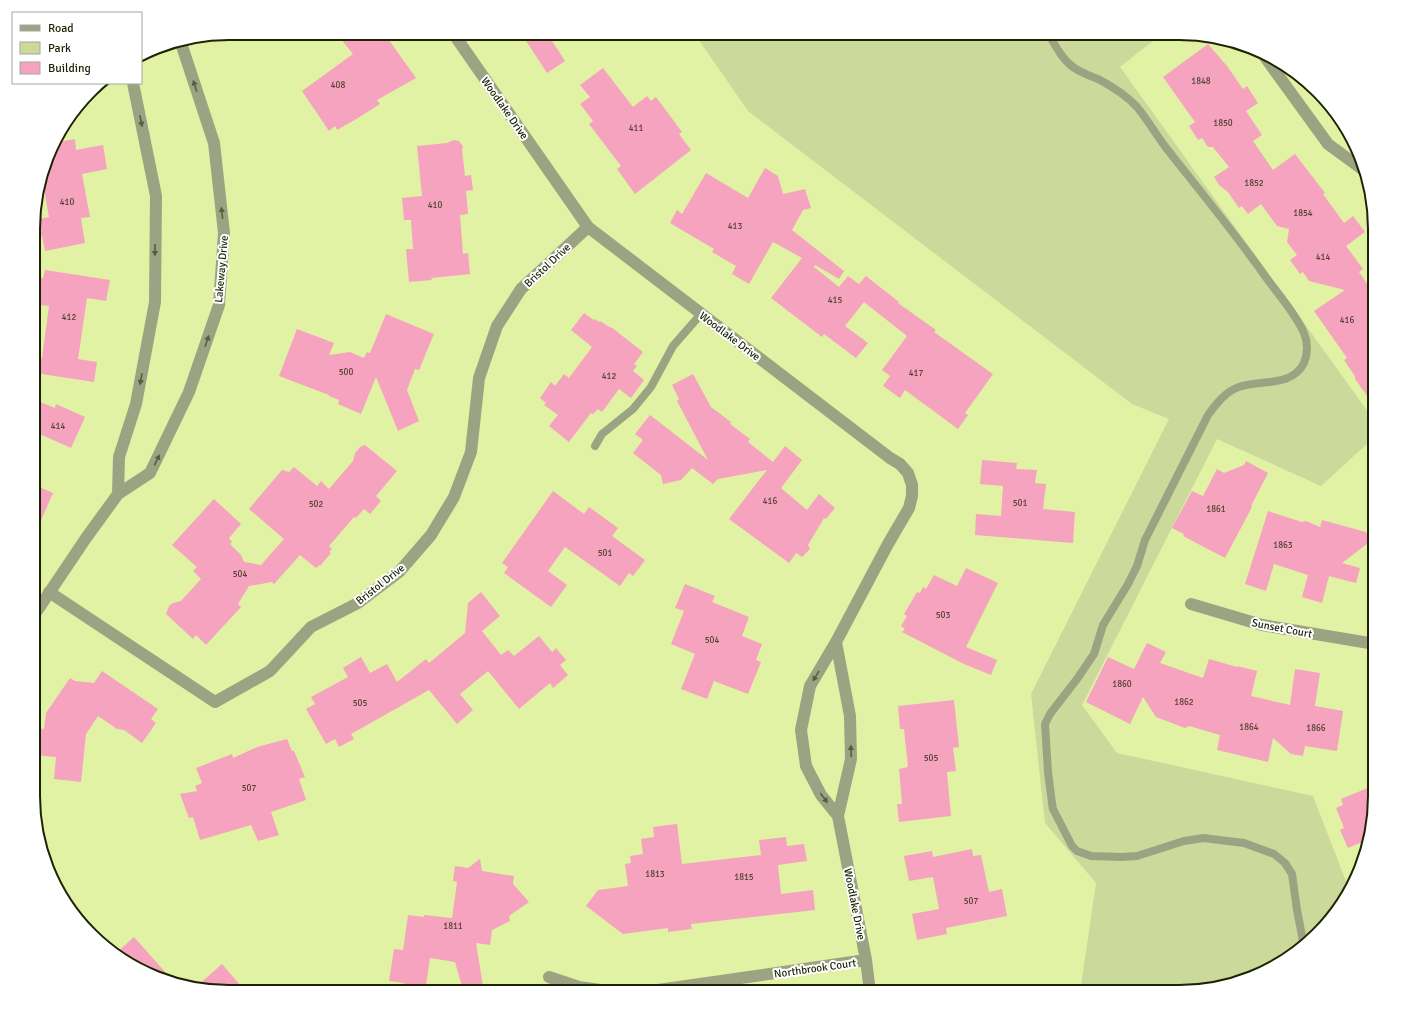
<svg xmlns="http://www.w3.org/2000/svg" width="1408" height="1025" font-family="Signika,sans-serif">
  <rect width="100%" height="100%" fill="#e2f2a4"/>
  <path fill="#cbd99a" d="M694 33H1155L1158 37 1120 67 1371 416 1367 444 1321 486 1217 439 1082 705 1117 753 1313 796 1349 889 1334 915 1266 972 1230 985 1179 992H1080L1096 883 1045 823 1031 694 1169 419 1132 404 748 111Z"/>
  <path fill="#f5a3be" d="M336 33H384L416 78 377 100 380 104 358 118 337 130 335 126 329 131 302 91 353 54Z
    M521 33H547L565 61 547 73Z
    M1208 44 1227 66 1243 89 1247 86 1258 103 1246 111 1262 135 1253 141 1273 170 1295 154 1325 193 1323 194 1344 223 1353 216 1365 232 1346 246 1363 269 1359 272 1375 295V407L1355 379V376L1344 360 1347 358 1314 311 1345 290 1309 281 1303 272 1300 274 1290 260 1297 255 1287 242 1289 229 1277 226 1261 204 1248 214 1242 206 1239 208 1228 192 1219 185 1214 177 1229 167 1213 147H1208L1202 138 1198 140 1189 126 1195 122 1163 77Z
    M603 68 633 107 647 96 651 101 656 97 682 132 679 134 691 150 635 194 617 169 621 166 589 124 593 121 580 104 590 97 580 85Z
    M75 139 76 150 103 145 107 169 82 174 90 217 81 218 85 243 45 251 42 236 36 237 35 228V220L49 217 42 178 53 143Z
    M454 140 459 141 463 147 462 150 465 176 471 175 473 190 466 191 468 214 460 215 463 254 468 253 470 274 431 278 432 280 409 282 406 249H413L411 220H404L402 198 422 196 417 146 447 143Z
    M765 168 778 176 783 194 805 189 811 208 803 210 792 230 844 271 839 279 815 265 814 267 839 287 848 276 859 284 866 276 899 302 898 303 936 330 934 332 993 374 965 413 968 415 958 429 905 390 900 398 883 386 890 376 882 370 907 336 864 302 845 326 868 343 856 358 824 334 822 337 771 298 802 258 773 242 749 284 732 274 736 266 712 252 714 249 670 223 677 210 682 214 706 173 748 198Z
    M45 270 110 280 106 301 87 298 78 359 97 362 94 382 35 373V357L42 358 49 306 35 304V277L43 278Z
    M584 313 594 320 595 319 599 322 600 321 611 328V327L643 352 634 364 637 366 633 371 644 380 631 398 619 389 602 412 598 409 593 414 591 413 569 442 549 426 558 415 544 405 546 403 540 398 551 382 555 386 564 374 569 378 592 347 571 330Z
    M386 314 434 334 419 370 415 369 407 390 419 421 398 431 376 377 361 414 338 404 339 400 329 396V395L279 376 297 329 334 343 329 355 350 352 364 358 367 352 370 353Z
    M693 374 711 407 731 422 730 424 750 439 748 442 773 462 785 446 802 460 781 488 807 510 819 494 835 508 826 519 824 518 808 545 810 549 802 557 796 553 789 563 729 519 767 470 718 479 713 484 692 468 681 480 663 484 661 475 633 453 643 440 635 434 650 415 708 460 677 401 679 399 672 385Z
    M35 400 55 408 56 404 85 417 71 448 35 432Z
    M365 445 397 471 376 496 381 501 370 514 364 509 356 518 354 517 329 546 332 549 329 552 331 553 320 566 319 565 316 568 300 555 274 584 272 582 249 586 238 604 241 607 206 645 196 635 193 639 166 614 169 606 173 603 181 601 201 579 193 571 197 567 172 545 214 499 241 524 229 538 232 542 230 544 241 555 244 562 261 565 284 539 249 509 282 470 289 472 294 467 317 486 321 481 329 489 353 461 355 453 360 447Z
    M982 460 1017 463 1016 469 1037 470 1035 483 1046 484 1043 509 1075 512 1073 543 975 535 976 514 1001 516 1003 486 980 484Z
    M1246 461 1268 473 1251 506 1252 507 1225 558 1183 536 1184 534 1172 528 1192 491 1203 496 1217 469 1224 473 1244 465Z
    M35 485 53 493 35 534Z
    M553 491 584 514 589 507 618 528 612 536 645 560 633 576 629 573 620 586 565 547 548 571 567 585 551 607 504 573 508 567 502 563Z
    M1268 511 1302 522 1306 521 1320 527 1322 520 1366 532 1369 538 1367 544 1342 563 1360 568 1356 583 1329 576 1322 603 1302 597 1308 575 1274 564 1266 591 1245 584Z
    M966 568 998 583 966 647 997 660 991 675 964 664 902 632 905 629 901 626 907 616 904 614 917 592 920 593 923 587 926 589 934 575 957 586Z
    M685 584 715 596 712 602 749 617 742 636 762 644 756 660 761 662 748 694 714 681 707 699 681 689 695 654 671 644 684 611 675 608Z
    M481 592 500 616 482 631 501 655 508 650 514 656 539 636 552 652 556 648 566 660 560 665 568 675 553 688 550 683 519 709 488 671 460 694 473 710 457 724 429 690 351 734 354 739 339 747 335 739 326 744 306 709 315 704 311 697 348 677 343 668 361 657 370 673 387 664 397 682 426 659 429 663 465 633 468 603Z
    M1147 643 1166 652 1160 663 1203 678 1209 659 1237 667V666L1257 671 1251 696 1290 705 1295 669 1320 673 1315 706 1343 711 1337 751 1305 746 1303 756 1291 754 1273 738 1268 762 1217 750 1220 735 1189 726 1185 728 1156 717 1143 697 1130 724 1086 702 1108 657 1134 669Z
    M102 671 158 709 151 719 156 723 142 743 124 730 117 729 98 716 86 734 81 782 54 779 56 757 35 755V728L44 729 46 713 70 678 75 681 94 683Z
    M954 700 959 747 953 748 956 771 947 772 951 816 899 822 897 804H902L899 769 908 767 904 729H900L898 706Z
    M287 739 292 751H294L305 777 299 779 306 800 271 812 279 835 258 841 251 825 200 840 193 817 189 818 180 794 197 791 195 786 202 783 196 768 232 754 233 758 257 747Z
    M1375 785V809L1367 840 1348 848 1340 830 1344 828 1336 808 1343 805 1341 799Z
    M677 824 682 864 761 855 759 840 786 837 787 846 804 844 807 861 778 865 781 894 813 890 815 910 691 924 692 929 668 932V928L623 934 586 906 598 890 628 886 625 864 631 863 630 856 643 854 641 839 654 837 653 827Z
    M972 849 973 856 981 855 989 892 1002 889 1007 916 946 928 947 934 917 940 912 914 939 909 933 877 909 881 904 856 932 851 933 857Z
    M480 859 482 871 514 876 513 884 529 902 509 916 510 921 492 930 490 945 476 943 483 986 463 990 455 962 430 958 425 992 403 989 404 983 389 981 394 949 403 950 408 915 424 917V915L452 918 457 882 453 881 455 866 468 868Z
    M134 937 175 983 166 982 115 954Z
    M222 964 246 992H216L196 987Z"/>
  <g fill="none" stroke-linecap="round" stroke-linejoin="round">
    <path stroke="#9ca383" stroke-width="8" d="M1048 33C1055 45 1062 59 1073 67 1081 73 1091 76 1100 80 1113 87 1127 96 1137 107 1148 120 1156 135 1167 149 1200 191 1234 232 1265 276 1277 293 1296 314 1304 333 1308 343 1308 353 1304 363 1291 388 1261 379 1239 387 1226 391 1216 404 1208 415L1145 540 1137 566 1128 584 1103 625 1094 654 1077 679 1050 714 1045 724 1048 772 1052 803 1053 809 1072 846 1077 851 1091 856 1121 857 1137 856 1184 841 1203 838 1244 843 1274 854 1285 863 1292 874 1297 910 1303 941
      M595 446 602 434 633 409 651 387 673 346 701 314"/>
    <path stroke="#9ca383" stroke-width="12" d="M453 33 588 227 890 458 900 464 908 473 912 485V496L909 508 888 544 836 642 810 686 801 730 806 766 821 795 838 816
      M1264 54 1265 57 1328 144 1362 169
      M118 494 119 457 136 404 155 302 156 196 133 83
      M49 592 215 702 270 671 311 627 358 603 399 572 431 535 454 497 471 452 479 378 497 326 521 289 588 227
      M1191 604 1262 625 1375 644
      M35 614 86 538 118 494 150 473 189 392 219 305 224 233 214 143 181 43
      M836 642 850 716 851 759 838 816 866 960 870 992
      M549 977 579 987 614 992
      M644 992 866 960"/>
  </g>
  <defs><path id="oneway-solid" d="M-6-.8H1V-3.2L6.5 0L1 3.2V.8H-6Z"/></defs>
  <g fill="#575d3d">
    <use href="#oneway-solid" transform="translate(195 86) rotate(-108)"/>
    <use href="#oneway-solid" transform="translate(141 121) rotate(79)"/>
    <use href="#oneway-solid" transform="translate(222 213) rotate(-96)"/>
    <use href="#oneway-solid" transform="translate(155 250) rotate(91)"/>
    <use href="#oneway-solid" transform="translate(207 341) rotate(-71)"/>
    <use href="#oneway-solid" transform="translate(141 379) rotate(100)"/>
    <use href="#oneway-solid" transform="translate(157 460) rotate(-64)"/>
    <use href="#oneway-solid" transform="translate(816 676) rotate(121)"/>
    <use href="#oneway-solid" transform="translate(851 751) rotate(-92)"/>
    <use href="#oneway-solid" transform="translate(824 798) rotate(53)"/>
  </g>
  <g text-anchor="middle" stroke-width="4" stroke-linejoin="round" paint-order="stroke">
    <g font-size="9" fill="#544332">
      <text x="1201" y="84">1848</text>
      <text x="338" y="88">408</text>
      <text x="1223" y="126">1850</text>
      <text x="636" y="131">411</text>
      <text x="1254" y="186">1852</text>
      <text x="67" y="205">410</text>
      <text x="435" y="208">410</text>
      <text x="1303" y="216">1854</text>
      <text x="735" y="229">413</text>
      <text x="1323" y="260">414</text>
      <text x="835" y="303">415</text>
      <text x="69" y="320">412</text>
      <text x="1347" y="323">416</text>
      <text x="346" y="375">500</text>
      <text x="916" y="376">417</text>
      <text x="609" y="379">412</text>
      <text x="58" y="429">414</text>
      <text x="770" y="504">416</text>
      <text x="1020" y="506">501</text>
      <text x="316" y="507">502</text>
      <text x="1216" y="512">1861</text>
      <text x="1283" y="548">1863</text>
      <text x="605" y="556">501</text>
      <text x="240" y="577">504</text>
      <text x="943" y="618">503</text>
      <text x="712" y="643">504</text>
      <text x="1122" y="687">1860</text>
      <text x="1184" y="705">1862</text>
      <text x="360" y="706">505</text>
      <text x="1249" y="730">1864</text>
      <text x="1316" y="731">1866</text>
      <text x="931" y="761">505</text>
      <text x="249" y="791">507</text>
      <text x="655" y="877">1813</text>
      <text x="744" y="880">1815</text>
      <text x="971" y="904">507</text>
      <text x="453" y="929">1811</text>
    </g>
    <g font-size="11" fill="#1e2303" stroke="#fff">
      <text transform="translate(505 108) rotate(55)" y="4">Woodlake Drive</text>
      <text transform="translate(547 265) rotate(-43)" y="4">Bristol Drive</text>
      <text transform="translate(221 269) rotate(-85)" y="4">Lakeway Drive</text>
      <text transform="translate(730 336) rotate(37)" y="4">Woodlake Drive</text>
      <text transform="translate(380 584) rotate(-38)" y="4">Bristol Drive</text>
      <text transform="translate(1282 628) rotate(11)" y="4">Sunset Court</text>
      <text transform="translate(855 904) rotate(79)" y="4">Woodlake Drive</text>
      <text transform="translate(815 968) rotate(-8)" y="4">Northbrook Court</text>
    </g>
  </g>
  <path d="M0 0H1408V1025H0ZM229 40H1179A189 189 0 0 1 1368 229V796A189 189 0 0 1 1179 985H229A189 189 0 0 1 40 796V229A189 189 0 0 1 229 40Z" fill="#fff" fill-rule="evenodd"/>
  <path fill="none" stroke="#1e2303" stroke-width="2" d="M229 40H1179A189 189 0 0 1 1368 229V796A189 189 0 0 1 1179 985H229A189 189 0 0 1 40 796V229A189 189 0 0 1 229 40Z"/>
  <rect x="12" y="12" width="130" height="72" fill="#ffffff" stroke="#a5a79a"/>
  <rect x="20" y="25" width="20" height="6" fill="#9ca383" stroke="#a5a79a"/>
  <text x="48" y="32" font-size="12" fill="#1e2303">Road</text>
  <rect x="20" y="42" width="20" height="12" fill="#cbd99a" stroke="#a5a79a"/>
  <text x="48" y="52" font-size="12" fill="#1e2303">Park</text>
  <rect x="20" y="62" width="20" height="12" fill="#f5a3be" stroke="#a5a79a"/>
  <text x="48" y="72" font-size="12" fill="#1e2303">Building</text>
</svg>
